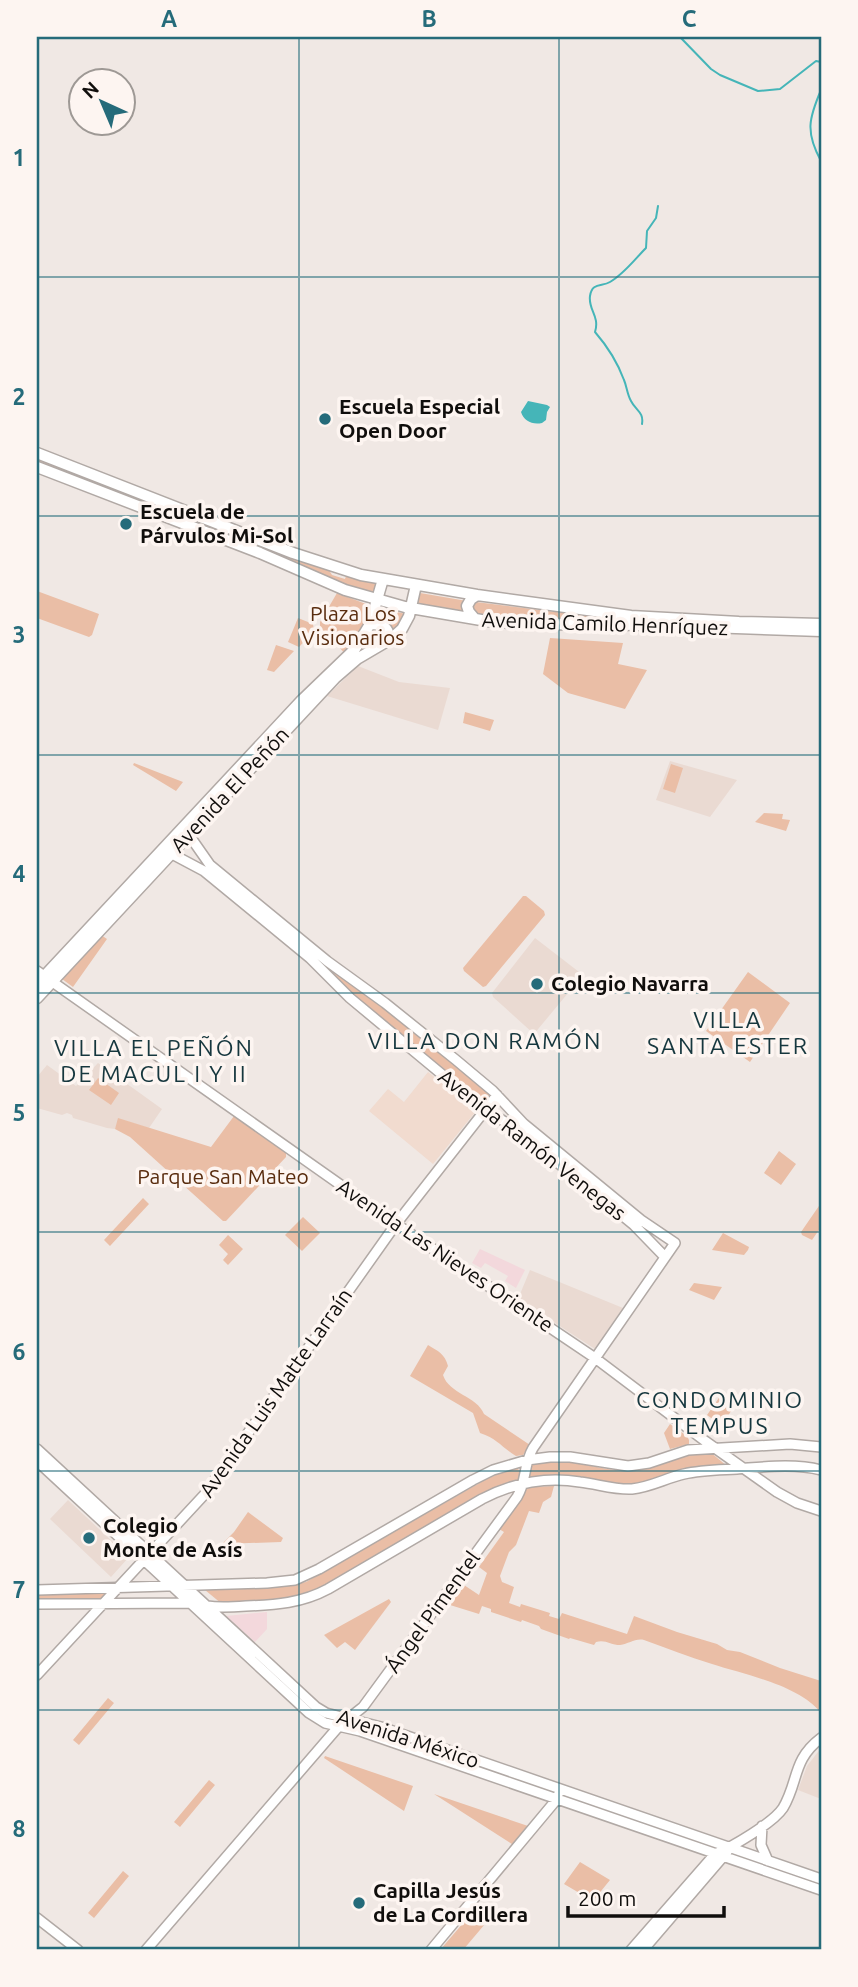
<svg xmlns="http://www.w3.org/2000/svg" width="858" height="1987" font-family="Ubuntu,sans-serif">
  <rect width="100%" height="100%" fill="#f0e8e4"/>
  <path fill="#f3d8dc" d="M480 1249 525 1270 516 1288 505 1281 508 1276 485 1263 481 1268 472 1263Z
    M267 1612V1629L255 1642 226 1616Z"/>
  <path fill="#eadad2" d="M358 666 399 682 450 688 438 730 327 696Z
    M670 761 737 780 710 817 656 800Z
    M535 938 583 975 534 1034 493 997 492 993Z
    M98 1063 162 1109 149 1128 119 1119 115 1129 107 1128 73 1118 72 1115 67 1113 62 1115 37 1108V1077L47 1065 76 1086Z
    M530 1270 623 1308 595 1349 518 1299Z
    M68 1500 129 1557 111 1577 50 1519Z
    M821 1748V1799L798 1790 807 1766Z"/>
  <path fill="#f1dbcf" d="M428 1072 477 1110 433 1164 369 1111 388 1089 404 1102Z"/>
  <path fill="#eabea6" d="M37 457 329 570 332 575 345 579 346 576 377 583 374 597 37 463Z
    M37 591 99 614 92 635 89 637 37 618Z
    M337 593 374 607 406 614 399 628 351 660 320 627V622Z
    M420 593 467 601 470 618 417 608Z
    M476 602 564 613 714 624 481 617 474 610 473 605Z
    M298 618 313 624 314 631 299 647 288 642Z
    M550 638 623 643 618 664 647 670 625 709 568 693 543 674Z
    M276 645 294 651 274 672 267 670Z
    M465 712 494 720 490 731 463 723Z
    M134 763 183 782 176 791 133 765Z
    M671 764 683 768 675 793 663 789Z
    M764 813 783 814 782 819 790 820 786 831 755 822Z
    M523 896H526L544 911 545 915 486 986 483 987 464 971 463 968Z
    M101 935 107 939 73 987 62 979Z
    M327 967H331L357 983 491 1095 483 1104 349 995 327 971Z
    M748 972 790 1003 750 1062 706 1031Z
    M98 1078 119 1093 111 1105 89 1090Z
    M234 1116 286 1153V1157L226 1221H223L130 1137 115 1129 118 1118 211 1147Z
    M779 1151 796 1164 781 1185 764 1173Z
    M143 1198 149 1204 110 1246 104 1240Z
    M821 1203V1227L812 1240 802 1235 801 1232Z
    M303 1217 320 1233 302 1251 285 1235Z
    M723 1233 749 1247 748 1250 744 1255 712 1250Z
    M228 1235 243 1249 228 1265 223 1260 228 1254 219 1245Z
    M694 1283 722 1287 714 1300 689 1290Z
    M428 1345C438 1351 445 1354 448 1366L443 1375C449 1394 477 1396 484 1414L530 1445 523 1455 516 1456C501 1447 498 1439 480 1433L473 1413 410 1376Z
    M723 1392 737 1401 722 1426 707 1415Z
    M670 1424 687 1436 689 1440V1444L670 1449 664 1433Z
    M710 1452 727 1466 631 1486 532 1479 528 1477 530 1464C565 1454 595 1471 629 1471 645 1471 657 1463 671 1459 684 1455 697 1453 710 1452Z
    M517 1468 520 1471 518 1480 493 1489 319 1590 297 1598 222 1604 205 1590 271 1588 306 1582 483 1481 498 1474Z
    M554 1486 551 1497 543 1502 539 1513 529 1511 516 1545 509 1552 500 1576 502 1582 514 1587 509 1603 520 1607 521 1604 550 1613 549 1616 559 1619 562 1613 627 1634 634 1616 677 1632 717 1644 727 1650 740 1652 780 1668 821 1681V1713C799 1685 746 1675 712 1664 689 1657 667 1648 644 1640 635 1638 629 1644 620 1645 611 1645 605 1639 596 1642L594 1645 570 1638 569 1639 541 1629 539 1626 522 1620 521 1622 491 1612V1609L482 1606 479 1614 450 1605 445 1607 461 1583 479 1595 487 1573 479 1567 481 1564 504 1532 499 1529 528 1487Z
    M248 1512 283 1538 281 1542 222 1544 234 1532Z
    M106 1591 101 1600 37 1601V1592Z
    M389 1599 391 1602 355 1650 345 1642 337 1648 324 1635Z
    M108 1698 114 1703 79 1745 73 1740Z
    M325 1756 413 1786 404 1811 324 1758Z
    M209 1780 215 1785 180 1827 174 1822Z
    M434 1794 531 1827 515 1846Z
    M580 1862 610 1880 593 1901 564 1884Z
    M123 1871 129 1876 94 1918 88 1913Z
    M470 1915 485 1924 463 1950H440Z"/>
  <path fill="#45b5b8" d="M528 401 547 405 550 407 547 412 546 420 542 423C532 425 524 421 521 412Z"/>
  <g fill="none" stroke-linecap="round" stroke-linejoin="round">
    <path stroke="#45b5b8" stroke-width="2" d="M680 37 711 69 720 75 758 91 780 89 816 61 821 62
      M821 90C809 118 805 132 821 161
      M642 424C644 412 636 411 631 401 627 394 627 387 624 380 617 361 608 347 595 332 600 316 588 310 590 296 592 282 602 287 610 282 624 274 635 259 646 248L647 231 656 218 658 206"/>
    <defs>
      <path id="secondary" d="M172 848V854L204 871 310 958 350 998 480 1106 519 1131 634 1225 665 1257
        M37 971 396 1224 595 1358 705 1441 777 1492 797 1503 821 1511
        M37 1449 316 1707 326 1713 381 1727 821 1879
        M37 1461 309 1713 325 1723 360 1731 821 1890
        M37 1590 267 1583 295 1580 319 1569 473 1480 493 1470 527 1460 550 1457H570L628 1466 649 1463 688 1450 790 1444 821 1447
        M37 1604 189 1603
        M207 1606C220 1608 233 1607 246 1606 276 1605 302 1603 328 1589L482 1499C513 1483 545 1476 580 1482 598 1484 614 1490 632 1489 651 1487 666 1478 684 1474 701 1470 719 1470 737 1469 764 1467 794 1463 821 1470
        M37 1675 204 1495 396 1224 497 1095
        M762 1826 761 1845 768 1861
        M37 1918 78 1950
        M146 1950 339 1726 363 1707 517 1497C527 1481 523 1465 533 1448L675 1243 641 1220 524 1124 493 1091 456 1060 385 1003 327 961 210 865 189 835
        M431 1950 557 1799 558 1795
        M631 1950 715 1854C732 1847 773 1823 783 1808 799 1781 792 1760 821 1738
        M643 1950 727 1852"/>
      <path id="primary" d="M37 453 293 553 361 575 477 595 631 616 739 622 821 624
        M37 467 260 553 345 590 405 607 487 621 522 624 651 625 821 631
        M475 619 469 612 467 606 471 599 477 595
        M370 624C383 624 392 628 386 642
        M37 984 302 700 355 649 370 624 383 579
        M37 998 335 678 357 659 391 639 402 629 409 616 416 585"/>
    </defs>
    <use href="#secondary" stroke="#b1a9a5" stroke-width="12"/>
    <use href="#primary" stroke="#b1a9a5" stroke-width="13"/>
    <use href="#secondary" stroke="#fff" stroke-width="9"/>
    <use href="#primary" stroke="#fff" stroke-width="10"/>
  </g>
  <path fill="none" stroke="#256b7a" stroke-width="2" stroke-opacity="0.55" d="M299 37V1950M559 37V1950M37 277H821M37 516H821M37 755H821M37 993H821M37 1232H821M37 1471H821M37 1710H821"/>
  <g fill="#256b7a" stroke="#fdf5f1" stroke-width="2.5">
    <circle cx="325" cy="419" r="7"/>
    <circle cx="126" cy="524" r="7"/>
    <circle cx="537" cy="984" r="7"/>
    <circle cx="89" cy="1538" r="7"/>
    <circle cx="359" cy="1903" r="7"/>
  </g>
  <g text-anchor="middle" stroke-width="7" stroke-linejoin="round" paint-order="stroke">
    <g font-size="21" font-weight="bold" fill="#100e0c" stroke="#fdf5f1" text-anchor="start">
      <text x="339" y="414">Escuela Especial<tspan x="339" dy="24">Open Door</tspan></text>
      <text x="140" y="519">Escuela de<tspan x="140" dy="24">Párvulos Mi-Sol</tspan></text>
      <text x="551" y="991">Colegio Navarra</text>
      <text x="103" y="1533">Colegio<tspan x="103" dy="24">Monte de Asís</tspan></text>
      <text x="373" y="1898">Capilla Jesús<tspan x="373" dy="24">de La Cordillera</tspan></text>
    </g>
    <g font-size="21" fill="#592c0e" stroke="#fdf5f1">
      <text x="353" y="621">Plaza Los<tspan x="353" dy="24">Visionarios</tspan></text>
      <text x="223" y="1184">Parque San Mateo</text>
    </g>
    <g font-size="21" fill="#100e0c" stroke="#fdf5f1">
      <text transform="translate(605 624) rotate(2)" y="7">Avenida Camilo Henríquez</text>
      <text transform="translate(230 790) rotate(-47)" y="7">Avenida El Peñón</text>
      <text transform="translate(532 1145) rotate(38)" y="7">Avenida Ramón Venegas</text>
      <text transform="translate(445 1256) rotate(34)" y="7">Avenida Las Nieves Oriente</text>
      <text transform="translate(276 1393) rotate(-55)" y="7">Avenida Luis Matte Larraín</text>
      <text transform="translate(433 1612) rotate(-54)" y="7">Ángel Pimentel</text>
      <text transform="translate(408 1739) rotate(18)" y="7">Avenida México</text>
    </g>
    <g font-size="23" letter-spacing="2" fill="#16373e" stroke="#fdf5f1">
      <text x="728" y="1028">VILLA<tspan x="728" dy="26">SANTA ESTER</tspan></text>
      <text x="485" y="1049">VILLA DON RAMÓN</text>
      <text x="154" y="1056">VILLA EL PEÑÓN<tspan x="154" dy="26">DE MACUL I Y II</tspan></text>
      <text x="720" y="1408">CONDOMINIO<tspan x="720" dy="26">TEMPUS</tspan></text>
    </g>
  </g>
  <rect width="858" height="1987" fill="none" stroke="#fdf5f1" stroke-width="77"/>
  <g transform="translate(102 102) rotate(316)"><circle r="33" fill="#fdf5f1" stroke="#9e9995" stroke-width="2"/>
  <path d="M0-5L12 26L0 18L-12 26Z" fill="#256b7a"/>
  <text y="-10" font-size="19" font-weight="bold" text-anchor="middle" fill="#100e0c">N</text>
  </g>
  <path d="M568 1906v10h156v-10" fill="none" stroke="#100e0c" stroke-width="3.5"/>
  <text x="578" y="1906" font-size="21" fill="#100e0c" stroke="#fdf5f1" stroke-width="5" paint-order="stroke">200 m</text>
  <rect x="38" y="38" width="782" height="1910" fill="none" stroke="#256b7a" stroke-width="2.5"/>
  <g font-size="23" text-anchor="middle" font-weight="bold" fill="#256b7a">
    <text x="169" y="27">A</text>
    <text x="429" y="27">B</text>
    <text x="689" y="27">C</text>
    <text x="19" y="166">1</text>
    <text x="19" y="405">2</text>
    <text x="19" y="643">3</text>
    <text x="19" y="882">4</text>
    <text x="19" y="1121">5</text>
    <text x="19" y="1360">6</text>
    <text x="19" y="1598">7</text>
    <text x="19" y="1837">8</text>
  </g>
</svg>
